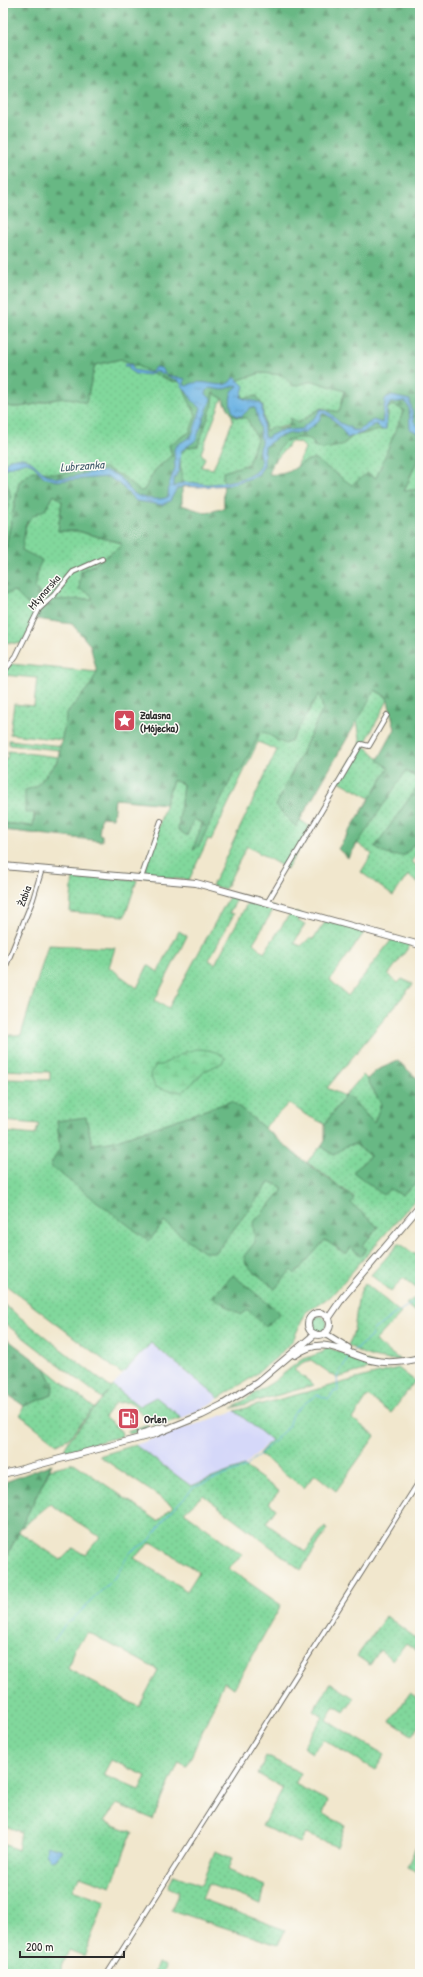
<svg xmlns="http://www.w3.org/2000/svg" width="423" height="1977" font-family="'Patrick Hand',sans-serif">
  <defs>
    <pattern id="grass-dots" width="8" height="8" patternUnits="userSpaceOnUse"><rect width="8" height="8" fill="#81d89c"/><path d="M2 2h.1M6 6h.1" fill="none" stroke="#70ba87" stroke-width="1.8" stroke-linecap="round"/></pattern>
    <pattern id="forest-firs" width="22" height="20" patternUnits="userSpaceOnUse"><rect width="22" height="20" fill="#68b884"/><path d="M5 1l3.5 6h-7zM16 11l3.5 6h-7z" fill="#56966c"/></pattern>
    <pattern id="wetland-marsh" width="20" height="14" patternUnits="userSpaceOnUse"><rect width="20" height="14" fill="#81d89c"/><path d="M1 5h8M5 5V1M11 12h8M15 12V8" fill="none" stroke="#70ba87"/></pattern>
    <pattern id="water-ripples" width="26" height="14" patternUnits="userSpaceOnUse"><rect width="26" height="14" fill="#6cb3e3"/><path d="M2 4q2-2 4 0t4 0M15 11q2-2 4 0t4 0" fill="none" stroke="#5992b8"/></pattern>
  </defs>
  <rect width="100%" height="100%" fill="#fdfcf7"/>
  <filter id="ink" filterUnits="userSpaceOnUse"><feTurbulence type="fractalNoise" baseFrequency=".025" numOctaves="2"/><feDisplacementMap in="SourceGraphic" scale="8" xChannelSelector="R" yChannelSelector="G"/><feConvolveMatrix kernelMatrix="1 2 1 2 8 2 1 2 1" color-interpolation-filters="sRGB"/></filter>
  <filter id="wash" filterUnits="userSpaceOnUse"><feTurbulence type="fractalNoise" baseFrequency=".012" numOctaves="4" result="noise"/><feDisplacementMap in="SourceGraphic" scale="16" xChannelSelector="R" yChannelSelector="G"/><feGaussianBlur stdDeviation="0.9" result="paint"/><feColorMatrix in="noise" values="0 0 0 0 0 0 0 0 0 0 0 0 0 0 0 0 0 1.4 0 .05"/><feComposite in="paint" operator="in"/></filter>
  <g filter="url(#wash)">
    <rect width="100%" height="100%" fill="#f1e7cd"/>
    <path fill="#d5d8f9" d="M150 1343 219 1398 202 1409 182 1418 156 1397 139 1406 113 1386Z
      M235 1411 271 1440 244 1466 191 1486 135 1445Z"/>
    <path fill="url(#grass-dots)" stroke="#568264" fill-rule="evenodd" d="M121 359 171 381 183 382 196 415 190 432 169 445 172 455 155 470 144 490 140 492 122 476 82 469 61 474 33 472 19 482 3 561 5 476 3 475V405C25 413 51 395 74 399 78 400 82 402 86 403L95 365Z
      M261 373 282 375 293 386 313 381 345 391 339 412 321 408 298 423 266 431 257 396 243 398 240 386 235 381Z
      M213 393 222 398 201 453 205 458 201 467 213 469 233 420 231 413 236 417 247 418 257 439 248 464 224 472V485L182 487 179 456 188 447 198 446 213 403Z
      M393 405 404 410 376 478 367 473 352 486 315 459 308 460 296 469 305 448C301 442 298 442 291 442L274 462C282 424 315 441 341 446L353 436 368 433 377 429 382 430 386 427 387 409Z
      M420 454V489L404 491Z
      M54 495 62 501 58 531H77L121 543V546L95 564 81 571 94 599 50 600 41 610 22 644 3 642V595L14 591 30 606 44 597 35 589 38 569C34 564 24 556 22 550 19 542 26 520 33 516 47 506 45 513 54 495Z
      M10 664 97 672 92 683 67 713 62 740 10 734 14 704 34 706 37 678 3 675Z
      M374 690 387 697 388 700 364 745 389 768 370 798 339 781 361 744 357 720Z
      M319 693 323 709 276 806 296 827 300 820 312 828 287 869 247 846 225 889 212 886 277 750 258 742 211 840 208 839 189 880 143 876 173 780 183 784 181 803 194 819 202 823 194 850 234 773 241 771 261 731 274 736 277 741Z
      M9 740 61 746 60 750 9 745Z
      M8 751 58 757 57 761 36 787 33 826 3 823V759H7Z
      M406 771 420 780V783L375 847 405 855 420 837V850L411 862 420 868V885L408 875 393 896 361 872 372 854 357 843Z
      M73 873 137 880 125 916 70 912Z
      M230 895 238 898 229 913 234 914 209 960 215 964 249 900 275 907 253 943 264 953 291 912 302 914 298 921 305 924 294 943 301 946 311 937 313 939 326 921 366 930 330 980 348 996 392 939 411 944 388 975 398 983 402 979 413 984 327 1088 345 1096 363 1075 367 1079 381 1104 374 1124 350 1097 345 1096 325 1124 306 1115 289 1103 264 1128 232 1101 111 1142 92 1144 86 1118 57 1121 60 1148 149 1241 164 1222 216 1252 270 1182 282 1187V1191L253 1223 295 1274 325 1240 346 1254 351 1247 362 1246 378 1227 350 1203 354 1197 307 1162 321 1146 334 1155 346 1146 355 1144 370 1156 354 1171 402 1195 420 1179V1194L331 1296 306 1312 293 1340 276 1358 251 1378 219 1398 151 1343 122 1374 3 1283V1132L35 1135 39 1124 3 1121V1079L50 1080V1072L3 1070V1035H21L48 945 115 948 109 967 137 988 148 965 158 972 179 931 187 936 155 1000 168 1009Z
      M399 1243 420 1258 418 1266 420 1267V1291L403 1278 391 1292 371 1275Z
      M365 1283 401 1313 375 1341 400 1360C380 1360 365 1357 348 1345 360 1326 352 1302 365 1283Z
      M420 1294V1315L406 1304Z
      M3 1304 111 1388 113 1386 139 1406 156 1397 182 1418 155 1426 132 1404 128 1402 115 1403 104 1417 121 1431 122 1436 65 1451V1448L70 1439 108 1392 102 1398 3 1322Z
      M311 1324a8 8 0 1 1 16 0a8 8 0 1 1-16 0Z
      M326 1347 375 1364V1367L337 1378 311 1360 302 1363 294 1370 314 1385 232 1408 273 1382 301 1360 323 1352Z
      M45 1368 94 1408 69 1438 57 1444 20 1415 24 1406 52 1395 53 1384Z
      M398 1368 415 1381 391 1413 368 1396 353 1419 375 1436 336 1491 315 1474 304 1488 259 1454 271 1440 235 1411Z
      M145 1425 148 1426V1429L130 1434 127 1432Z
      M135 1445 191 1486 244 1466 279 1491 269 1503 276 1509 266 1523 305 1552 325 1526 327 1530 301 1570 203 1495 184 1512 243 1555 228 1568 281 1605 234 1688 224 1682 187 1766 179 1762 153 1819 117 1804 104 1821 132 1832 111 1887 80 1876 73 1890 105 1901 84 1956 69 1950 59 1974H19L15 1972 14 1974H3V1844L18 1850 21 1832 3 1825V1564L19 1532 61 1560 73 1548 85 1555 100 1537 50 1504 20 1529 50 1469 74 1463 158 1521 173 1506 99 1456ZM153 1543 199 1572 187 1591 134 1558 149 1544ZM88 1632 158 1670 139 1707 68 1669 74 1649ZM111 1760 146 1776 139 1790 103 1775Z
      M386 1616 420 1641V1653L406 1643 393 1660 380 1650 370 1665 357 1656Z
      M331 1683 354 1698 344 1712 334 1706 326 1720 385 1755 375 1770 324 1740 312 1753 303 1747 323 1717 313 1711Z
      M410 1693 420 1700V1724L412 1735 390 1721Z
      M266 1756 301 1773 295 1784 328 1801 323 1814 345 1825 337 1847 306 1834 300 1843 262 1826 283 1788 258 1774Z
      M416 1847 420 1849V1873L407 1867Z
      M215 1851 232 1858 228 1870 265 1886 261 1904 208 1884 202 1899 285 1930 278 1945 171 1910 179 1892 168 1887 174 1875 201 1885Z
      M158 1963 166 1966 164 1974H154Z"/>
    <path fill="url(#forest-firs)" stroke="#4a7258" fill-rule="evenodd" d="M3 3H420V454L404 491 420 489V780L406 771 348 858 338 849 389 768 378 760 395 729 387 697 375 690 296 827 276 806 323 709 319 694 291 741 285 744C276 740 270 734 261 731L241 771 234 773 199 846 193 850 202 823 194 819 187 836 178 830 183 784 173 780 165 804 115 799 113 818 101 817 99 834 102 835V841L3 830V823L33 826 35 813 25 812V790L36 787 57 762 67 713 92 683 97 672 90 645 72 624 36 619 41 610 50 600 93 599 90 594 79 589 81 571 95 564 121 546V543L78 531H58L62 501 54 495 46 509 33 516 26 523 22 550 42 560 38 569 35 589 44 597 36 607H30L14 591 3 595V561L19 482 33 471 61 474 82 469 105 468 122 476 140 491 144 490 155 470 172 455 169 445 190 432 196 415 186 395 183 382 171 381 121 359 95 365 86 403C82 402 78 400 74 399 51 394 26 413 3 405ZM261 373 282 375 293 386 313 381 345 391 339 412 321 408 298 423 291 418 288 427 279 429 271 427 266 431 263 415V406L257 396 243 398 240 386 235 381ZM213 393 222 398 231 413 236 417 247 418 257 439 248 464 223 472 224 508 206 513 182 505V476L179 456 188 447 198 446 213 403ZM392 405 404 410 376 478 367 473 352 485 315 459C298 460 294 477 269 474 276 457 277 439 298 438 305 438 308 438 313 441V446L323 449 341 446 353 436 386 429 388 415 387 409Z
      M3 475 5 476 11 497 3 522Z
      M420 783V837L405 855C391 857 385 855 375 847Z
      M398 1061 420 1081V1179L402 1195 390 1189 383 1195 353 1172 370 1156 355 1144 346 1146 334 1155 321 1146 325 1140V1124L345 1096 350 1097 374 1123 381 1104 367 1079 377 1070Z
      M232 1101 300 1158 354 1198 351 1203 378 1227 362 1246 367 1249 361 1256 351 1247 346 1254 325 1240 295 1274 291 1270 275 1289 246 1265 244 1256 255 1242 253 1223 282 1191V1187L270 1182 216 1252H203L164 1222 149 1241 50 1166 60 1148 57 1121 86 1117 92 1144 111 1142Z
      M233 1275 280 1313 266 1327 248 1310 241 1315 212 1297Z
      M3 1336 45 1368 53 1384 52 1395 24 1406 3 1391Z
      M52 1464 3 1564V1483Z"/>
    <path fill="url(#wetland-marsh)" stroke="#568264" d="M196 1049C205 1049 219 1051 225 1058L222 1063 206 1070 183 1092 170 1091 155 1087 150 1074 156 1065H162L183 1053Z"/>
    <path fill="url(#water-ripples)" stroke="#4c6f87" fill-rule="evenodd" d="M125 363 132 365 133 370 151 373 155 367 161 368 167 375 185 379 184 385 187 386C203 375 224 394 233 378H236L244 386 241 397C248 402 256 399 262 405L264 436 266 438 279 431 301 429 316 416 321 409C330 410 333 417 339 422 344 426 350 425 352 430H359L373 420 382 423 385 399 387 397 392 396 410 400 414 421 420 428V434L410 429 409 408 405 401 390 403 387 409 386 429 382 430 376 424 362 433 347 438C343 430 332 415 322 413L319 421 304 433H291L278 437 265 446 264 466 257 476 229 485 198 487 183 486 176 490 170 501 162 505 136 501 118 483 108 477 56 481 44 477 32 464 26 462 3 469 8 460C32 451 34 470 50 476 73 485 97 461 119 477 124 481 127 488 133 493 141 499 159 501 168 497L169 484 175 468 174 449 177 445 190 437 193 433 201 408 193 401 178 380C172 379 158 370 155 371 153 372 152 374 150 375L135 374 129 370V366H124ZM238 385C237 388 234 388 232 392 229 399 230 412 237 416H242L251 407 255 408C257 411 261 436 261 441 262 444 259 446 259 449 258 455 262 459 260 465 255 480 223 482 211 484 198 485 186 478 174 487V479L179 470 181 451 196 440 211 399 206 394 207 390 210 388 222 390Z
      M47 1845 62 1850 56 1860H50L46 1853Z"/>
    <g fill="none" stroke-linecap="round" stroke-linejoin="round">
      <path stroke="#6cb3e3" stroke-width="1" d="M353 1351 371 1337 373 1330C389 1319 402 1307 420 1300
        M54 1641 66 1623 73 1619 117 1575 129 1553 150 1540 165 1518 194 1487 246 1467 288 1427 292 1414 309 1400 318 1395 329 1399 333 1392 338 1391 337 1377 350 1355"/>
    </g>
  </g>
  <g filter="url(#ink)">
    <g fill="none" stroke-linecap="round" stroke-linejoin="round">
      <defs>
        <path id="street" d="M3 673 16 656 39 609 54 595 73 572 102 559
          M141 878 161 821
          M267 903 361 744 369 746 387 715
          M3 973 33 899 42 869
          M107 1974 420 1480"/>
        <path id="secondary" d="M3 866 196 883 420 945
          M308 1324a11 11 0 1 1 22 0a11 11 0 1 1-22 0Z
          M328 1319 343 1297 420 1206
          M324 1333 348 1348
          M295 1355C324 1334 342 1353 371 1360 387 1364 404 1362 420 1358
          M140 1434 164 1427
          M3 1474 155 1434 202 1415 222 1405 257 1383 315 1334"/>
      </defs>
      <use href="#street" stroke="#706d64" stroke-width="6"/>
      <use href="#secondary" stroke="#706d64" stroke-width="8"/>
      <use href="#street" stroke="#fff" stroke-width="4"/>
      <use href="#secondary" stroke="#fff" stroke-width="6"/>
    </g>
  </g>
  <defs>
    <symbol id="sight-square" viewBox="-11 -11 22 22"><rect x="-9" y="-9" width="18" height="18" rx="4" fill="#d1495b" stroke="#fdfcf7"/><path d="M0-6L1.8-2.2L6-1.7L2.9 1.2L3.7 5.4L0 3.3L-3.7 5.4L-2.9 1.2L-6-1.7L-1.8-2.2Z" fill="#fff"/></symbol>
    <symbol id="fuel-square" viewBox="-11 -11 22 22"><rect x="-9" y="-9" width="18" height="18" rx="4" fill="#d1495b" stroke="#fdfcf7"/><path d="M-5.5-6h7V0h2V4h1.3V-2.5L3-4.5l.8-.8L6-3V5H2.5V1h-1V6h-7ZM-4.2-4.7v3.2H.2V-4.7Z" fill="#fff"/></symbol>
  </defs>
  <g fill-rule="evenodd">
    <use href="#sight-square" x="112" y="708" width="25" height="25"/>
    <use href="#fuel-square" x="116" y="1406" width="25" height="25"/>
  </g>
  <g text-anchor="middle" stroke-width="3" stroke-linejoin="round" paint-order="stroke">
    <g font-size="11" fill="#2b2b2b" stroke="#fdfcf7">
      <text transform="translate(44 592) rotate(-49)" y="4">Młynarska</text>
      <text transform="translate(24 896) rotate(-69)" y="4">Żabia</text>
    </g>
    <g font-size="11" font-weight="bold" fill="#2b2b2b" stroke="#fdfcf7" text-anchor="start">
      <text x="140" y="719">Zalasna<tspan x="140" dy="13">(Mójecka)</tspan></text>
      <text x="144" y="1423">Orlen</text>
    </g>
    <g font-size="12" font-style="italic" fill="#425b6b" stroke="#fdfcf7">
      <text transform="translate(82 466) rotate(-4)" y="4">Lubrzanka</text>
    </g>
  </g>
  <rect width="423" height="1977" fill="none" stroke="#fdfcf7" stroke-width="16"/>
  <path d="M20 1951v6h104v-6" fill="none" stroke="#2b2b2b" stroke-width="2"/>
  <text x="26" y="1951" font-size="12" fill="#2b2b2b" stroke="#fdfcf7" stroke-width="3" paint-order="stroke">200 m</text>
</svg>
